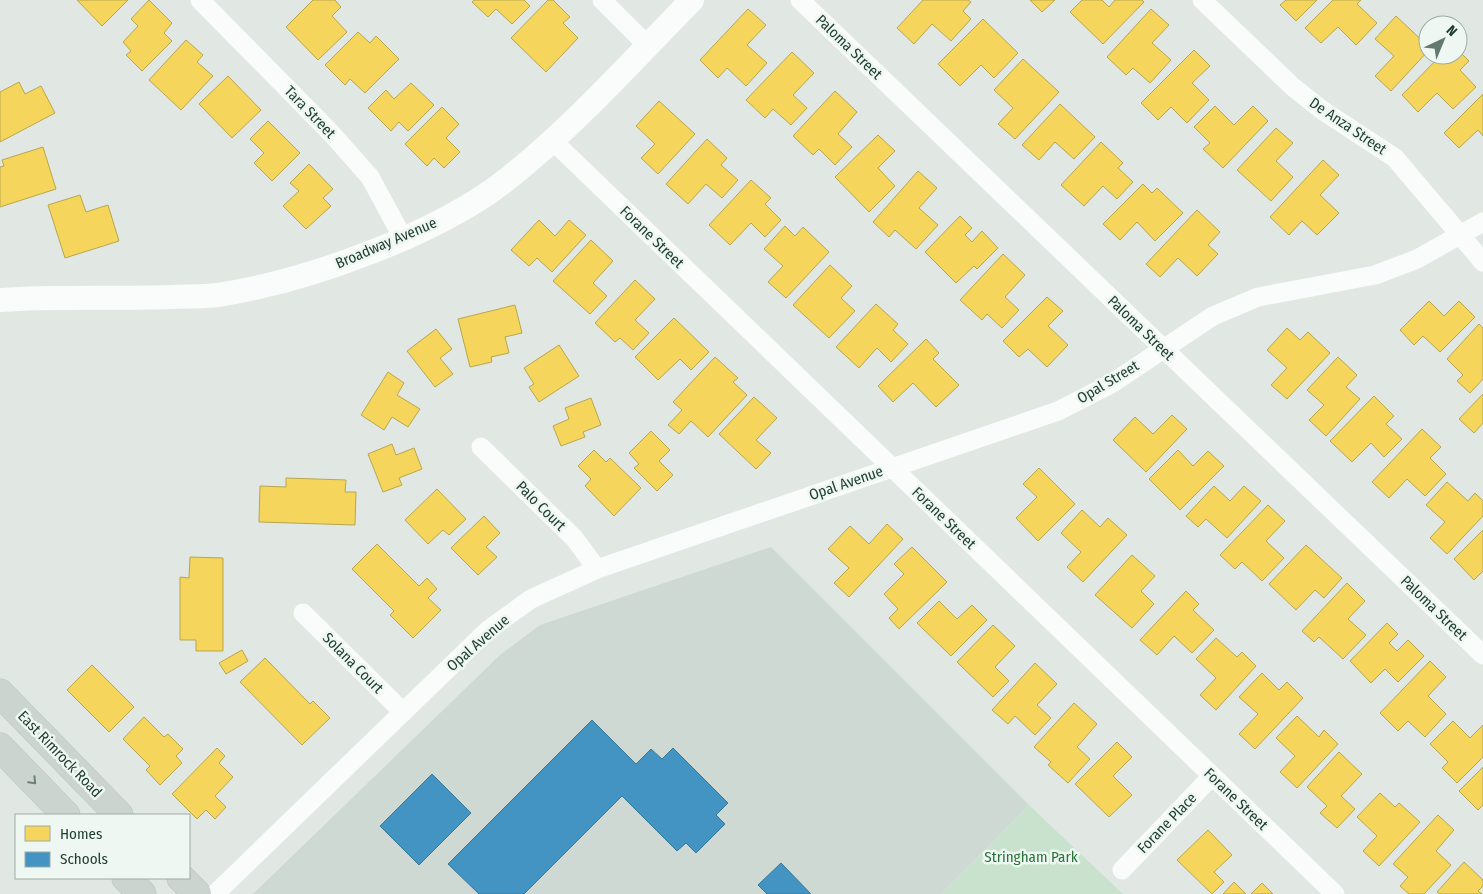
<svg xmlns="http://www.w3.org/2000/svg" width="1483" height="894" font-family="'Fira Sans Condensed',sans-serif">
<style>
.built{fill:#ced9d3}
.green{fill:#c9e2cd}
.homes{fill:#f6d55c;stroke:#b6a74e}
.schools{fill:#4393c3;stroke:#387997}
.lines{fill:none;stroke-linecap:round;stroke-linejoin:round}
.primary-casing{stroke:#bbc5c0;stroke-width:29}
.minor{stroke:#fafcfb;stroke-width:19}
.tertiary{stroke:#fafcfb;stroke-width:24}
.primary{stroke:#ccd4d0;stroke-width:28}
.oneway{stroke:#6d8077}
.labels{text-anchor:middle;stroke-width:5;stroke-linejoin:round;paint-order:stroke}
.street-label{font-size:15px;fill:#1f3b2f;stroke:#eef7f1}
.park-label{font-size:15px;fill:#277339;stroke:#eef7f1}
</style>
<rect width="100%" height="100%" fill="#e1e8e4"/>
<!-- built -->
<polygon class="built" points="771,547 1029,805 941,894 253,894 500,655 540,625"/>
<!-- green -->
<polygon class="green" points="1029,805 1123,894 941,894"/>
<!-- homes -->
<g class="homes">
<polygon points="77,0 128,0 102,26"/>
<polygon points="149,0 172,23 164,33 172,41 142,71 126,55 131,51 123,42 138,26 131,19"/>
<polygon points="313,0 335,0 341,7 332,16 347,32 318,60 286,27"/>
<polygon points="474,0 524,0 530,6 512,24 496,9 488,17 472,2"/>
<polygon points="548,0 553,0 570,17 563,23 578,38 546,72 511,38"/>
<polygon points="923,0 968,0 971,2 963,11 971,19 951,41 932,24 914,44 897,28"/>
<polygon points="1030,0 1055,0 1042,12"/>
<polygon points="1082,0 1102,0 1109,7 1115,0 1142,0 1144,2 1103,44 1070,12"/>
<polygon points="1286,0 1317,0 1296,21 1280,5"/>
<polygon points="1333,0 1361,0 1357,4 1377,23 1356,45 1338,27 1321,43 1305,28"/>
<polygon points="748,9 766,25 747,45 767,63 746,86 727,68 718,78 700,60"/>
<polygon points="1151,9 1169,25 1152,43 1171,60 1150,83 1133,68 1126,75 1107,57"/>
<polygon points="1396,16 1428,46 1428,51 1391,91 1375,76 1394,56 1375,39"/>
<polygon points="983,19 1018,53 994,78 981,65 960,86 938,64"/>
<polygon points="358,32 370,43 376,36 399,59 365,93 350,79 345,85 325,65"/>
<polygon points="186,40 203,55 197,62 213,76 181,110 149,80"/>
<polygon points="1194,50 1210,66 1192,83 1209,100 1187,123 1171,107 1158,120 1141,103"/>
<polygon points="1458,50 1469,61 1460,70 1476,87 1453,109 1437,93 1418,112 1402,95 1441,55 1458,55"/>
<polygon points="792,52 814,73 793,95 807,108 791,125 773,109 765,118 746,100"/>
<polygon points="1023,59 1059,92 1015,139 998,124 1013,108 994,90"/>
<polygon points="228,76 261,110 232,138 199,104"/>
<polygon points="19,82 25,94 41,86 55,113 0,142 0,92"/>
<polygon points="411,83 434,105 408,131 399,122 391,131 368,108 386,90 394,99"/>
<polygon points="835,91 857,112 838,134 852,147 835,165 819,149 813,155 793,136"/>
<polygon points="1483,94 1483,136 1478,130 1459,148 1444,133"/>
<polygon points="659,101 695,134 658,174 641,158 655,144 636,126"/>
<polygon points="1060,104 1095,137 1074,159 1055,142 1039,160 1022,145"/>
<polygon points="1215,106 1234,125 1253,106 1268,121 1223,168 1203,149 1210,143 1194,127"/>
<polygon points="442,107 459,124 446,138 460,152 444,168 434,158 427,166 405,144"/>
<polygon points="268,121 300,153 272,181 254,163 264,153 250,139"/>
<polygon points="1276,128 1293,143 1276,161 1293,177 1271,201 1237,170"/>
<polygon points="878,135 895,151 878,168 895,186 869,212 835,177"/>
<polygon points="707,139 727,158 721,165 738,180 722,198 706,184 688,204 666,184"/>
<polygon points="1101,142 1123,163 1118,168 1133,182 1117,199 1103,186 1084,206 1061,185"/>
<polygon points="43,147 56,189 0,207 0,167 4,166 2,160"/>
<polygon points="1323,160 1339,175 1320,195 1339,213 1317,235 1302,221 1289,235 1270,217"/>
<polygon points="309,164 333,189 323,198 331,206 306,229 283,206 299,191 290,183"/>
<polygon points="918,171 937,188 919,208 938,225 916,249 895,230 889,237 873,222"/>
<polygon points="751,180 771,198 765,204 781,220 765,237 751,223 730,245 709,225"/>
<polygon points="1143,184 1152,193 1157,188 1183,213 1155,241 1137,222 1120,240 1103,224"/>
<polygon points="80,195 86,212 108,205 119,241 65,258 48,205"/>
<polygon points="1197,210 1220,232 1208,245 1218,254 1197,276 1178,258 1160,277 1146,264"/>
<polygon points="960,216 972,228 965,235 972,242 982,231 998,248 977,269 974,266 956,283 925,252"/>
<polygon points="539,220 555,236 569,220 586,235 552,272 537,258 529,266 511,250"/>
<polygon points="785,226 795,236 803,227 829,252 786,298 768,282 783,266 764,249"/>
<polygon points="591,240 613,261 593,283 607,296 590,314 553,281"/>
<polygon points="1003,254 1025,275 1005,297 1019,310 1002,328 987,314 982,320 960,300"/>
<polygon points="830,265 852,286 841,298 855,311 829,338 793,305"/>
<polygon points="635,280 655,299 635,320 649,333 633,350 620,338 615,342 595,323"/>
<polygon points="1047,297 1063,311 1048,326 1068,345 1047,367 1028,349 1019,357 1003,341"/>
<polygon points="1429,301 1444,316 1459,301 1475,317 1440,352 1423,336 1414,345 1400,330"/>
<polygon points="876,304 898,324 893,330 908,344 891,362 877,348 859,368 836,347"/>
<polygon points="515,305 522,333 505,337 509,353 491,357 492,362 470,367 458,319"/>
<polygon points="674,318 709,352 691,370 680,359 658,380 635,357"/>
<polygon points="1479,324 1483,328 1483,379 1470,393 1457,381 1463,375 1447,359"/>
<polygon points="1287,328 1300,340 1308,332 1330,353 1287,399 1271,385 1287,368 1267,350"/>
<polygon points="436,329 452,349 440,358 453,374 435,387 407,351"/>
<polygon points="926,339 939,353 933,359 959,385 936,407 913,383 893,402 878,386"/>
<polygon points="559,345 579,376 539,402 529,387 534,384 524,368"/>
<polygon points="715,357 738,378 733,382 747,395 708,437 691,421 679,434 668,425 682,410 673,402"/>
<polygon points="1338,357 1357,375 1346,387 1360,399 1326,436 1309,420 1324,405 1307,390"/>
<polygon points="388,372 404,383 397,395 420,409 408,427 392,417 384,430 361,415"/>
<polygon points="1483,394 1483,423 1474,433 1459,419"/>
<polygon points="1374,396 1394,416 1386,424 1402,439 1384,457 1371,443 1352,462 1330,441"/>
<polygon points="754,397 777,418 756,440 771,453 756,469 719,434"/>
<polygon points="591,398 601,425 583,432 585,437 561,446 553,426 569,419 565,408"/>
<polygon points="1172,415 1187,429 1146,472 1113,440 1135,417 1153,434"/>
<polygon points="1422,429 1441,447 1430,458 1446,474 1425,496 1407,479 1389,498 1372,482"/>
<polygon points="651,431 670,450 659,461 673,475 657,491 634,468 639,464 629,453"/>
<polygon points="392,444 396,455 414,448 422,469 399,478 402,485 383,492 368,454"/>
<polygon points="594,450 606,462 610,458 641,488 614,516 585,486 591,479 578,466"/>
<polygon points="1178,450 1193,466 1208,451 1224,466 1180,510 1149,479"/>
<polygon points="1039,468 1075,504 1038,541 1016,518 1037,497 1023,484"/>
<polygon points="286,478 346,480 345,492 356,492 355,525 259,522 260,486 286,487"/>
<polygon points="1447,482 1468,501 1475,493 1483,501 1483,516 1447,554 1430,538 1445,522 1426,505"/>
<polygon points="1214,486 1230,501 1244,486 1261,501 1227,538 1206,519 1198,527 1186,516"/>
<polygon points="437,489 466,519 449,535 443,530 428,544 405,520"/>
<polygon points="1268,505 1285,521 1266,541 1284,558 1262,581 1242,562 1235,569 1220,555"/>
<polygon points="1082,510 1100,527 1108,518 1127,535 1083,582 1067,567 1081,552 1061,533"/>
<polygon points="484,516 500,533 486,547 497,557 478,575 451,548"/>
<polygon points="887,524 903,539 849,597 834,583 849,568 828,549 850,526 869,544"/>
<polygon points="1483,530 1483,571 1474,580 1454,559"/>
<polygon points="377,544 419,586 427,578 437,589 428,598 441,610 413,638 390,615 394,611 352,569"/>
<polygon points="1306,545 1342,578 1324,598 1315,590 1296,610 1269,584"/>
<polygon points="912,547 947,582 899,629 889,618 898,609 884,594 904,574 894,564"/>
<polygon points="1132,555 1155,576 1141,591 1154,604 1132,628 1095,595"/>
<polygon points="190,557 223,558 223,651 196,651 196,640 180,640 180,577 189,578"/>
<polygon points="1347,583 1365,601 1348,619 1366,635 1343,659 1319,637 1314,642 1302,631"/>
<polygon points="1186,591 1199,604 1193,610 1214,630 1192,653 1174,636 1157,655 1140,640"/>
<polygon points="939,601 957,619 972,605 987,620 951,656 917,623"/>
<polygon points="1387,623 1398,634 1389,643 1397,651 1408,640 1424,656 1398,682 1385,669 1371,683 1350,661"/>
<polygon points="993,625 1015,646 995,667 1009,681 993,697 957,662"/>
<polygon points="1216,638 1237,657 1242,652 1256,666 1216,710 1200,695 1216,678 1196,659"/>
<polygon points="242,650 248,661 226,674 219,663"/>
<polygon points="265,658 310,704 313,701 330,718 302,745 240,682"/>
<polygon points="1430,661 1446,677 1428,696 1446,714 1425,737 1408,721 1398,731 1380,713"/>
<polygon points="1035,663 1057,684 1037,705 1051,718 1035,735 1015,716 1008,724 992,710"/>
<polygon points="92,665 134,707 109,732 67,690"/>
<polygon points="1262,673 1279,690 1287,682 1303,698 1255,749 1239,734 1258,714 1239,697"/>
<polygon points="1074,703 1097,724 1077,747 1090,759 1068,783 1048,765 1051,762 1034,747"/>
<polygon points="1297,716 1319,737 1324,730 1338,744 1297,788 1280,772 1295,756 1276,738"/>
<polygon points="144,717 164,737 168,734 183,749 176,756 182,763 160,785 146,770 150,766 123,739"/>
<polygon points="1453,721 1470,738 1483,725 1483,757 1457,783 1442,768 1448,762 1430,744"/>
<polygon points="1117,742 1132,757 1113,776 1132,795 1109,817 1075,784"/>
<polygon points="217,748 225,756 219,763 233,777 215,796 226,807 215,819 206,810 197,819 172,794"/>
<polygon points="1339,752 1362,774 1341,796 1355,809 1337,828 1320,813 1327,806 1307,787"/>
<polygon points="1483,767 1483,805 1478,810 1459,791"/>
<polygon points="1380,793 1395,807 1399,803 1420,822 1379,866 1363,851 1377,836 1357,817"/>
<polygon points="1438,815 1454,830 1436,851 1451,865 1424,894 1409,894 1400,886 1408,877 1393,864"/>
<polygon points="1208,830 1232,855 1214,872 1224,882 1212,894 1177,860"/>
<polygon points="1464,862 1483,880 1483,886 1478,891 1482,894 1440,894 1437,892"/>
<polygon points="1234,882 1246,894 1223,894"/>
<polygon points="1262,883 1273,894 1251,894"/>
</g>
<!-- schools -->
<g class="schools">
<polygon points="592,720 636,764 651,749 662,759 673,748 728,803 716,815 725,824 696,853 686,843 677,851 622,796 524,894 479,894 448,864"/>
<polygon points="432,774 471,813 419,865 380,826"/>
<polygon points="781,863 811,894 767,894 758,885"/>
</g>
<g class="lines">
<defs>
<g id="primary">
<polyline points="0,693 119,815"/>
<polyline points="0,747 66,815"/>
<polyline points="126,878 142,894"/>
<polyline points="181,878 197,894"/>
</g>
</defs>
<!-- primary casing -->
<use href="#primary" class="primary-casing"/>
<!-- minor -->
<g class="minor">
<polyline points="200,0 331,133 370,177 403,238"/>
<polyline points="602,0 647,45"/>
<polyline points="800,0 1483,655"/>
<polyline points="1202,0 1293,87 1322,110 1395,158 1483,262"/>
<polyline points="553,141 1335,894"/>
<polyline points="481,447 575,539 597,569"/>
<polyline points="303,613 403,712"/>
<polyline points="1122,870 1212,776"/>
<polyline points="215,894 488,630 531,599 597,569 1058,411 1111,384 1213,316 1258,297 1375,275 1417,259 1483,222"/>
</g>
<!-- tertiary -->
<path class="tertiary" d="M0 300C57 296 114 299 171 297 186 296 203 297 218 295 308 281 439 234 510 177 576 124 633 60 692 0"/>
<!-- primary -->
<use href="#primary" class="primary"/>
</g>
<!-- one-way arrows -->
<defs><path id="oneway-chevron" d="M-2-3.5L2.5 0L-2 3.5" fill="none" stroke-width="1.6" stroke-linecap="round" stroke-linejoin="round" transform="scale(1.25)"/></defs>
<use class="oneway" href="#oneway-chevron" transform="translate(33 781) rotate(46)"/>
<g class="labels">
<!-- street labels -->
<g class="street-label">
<text transform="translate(849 47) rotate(44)" y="5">Paloma Street</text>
<text transform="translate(310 112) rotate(46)" y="5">Tara Street</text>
<text transform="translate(1348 126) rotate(34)" y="5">De Anza Street</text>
<text transform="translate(652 237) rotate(44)" y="5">Forane Street</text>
<text transform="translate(386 243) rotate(-23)" y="5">Broadway Avenue</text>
<text transform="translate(1141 328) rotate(44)" y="5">Paloma Street</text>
<text transform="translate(1108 382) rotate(-31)" y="5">Opal Street</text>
<text transform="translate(846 483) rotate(-19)" y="5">Opal Avenue</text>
<text transform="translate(541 506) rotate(45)" y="5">Palo Court</text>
<text transform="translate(944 518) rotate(44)" y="5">Forane Street</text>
<text transform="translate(1434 608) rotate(44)" y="5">Paloma Street</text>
<text transform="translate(478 643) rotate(-41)" y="5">Opal Avenue</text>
<text transform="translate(353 663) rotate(45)" y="5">Solana Court</text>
<text transform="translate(60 754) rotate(46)" y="5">East Rimrock Road</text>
<text transform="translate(1236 799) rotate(44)" y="5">Forane Street</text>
<text transform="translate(1167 823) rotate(-46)" y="5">Forane Place</text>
</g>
<!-- park labels -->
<g class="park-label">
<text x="1031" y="862">Stringham Park</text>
</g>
</g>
<!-- legend -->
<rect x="15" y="814" width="175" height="65" fill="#eef7f1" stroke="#9baca3"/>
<rect x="25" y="826" width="25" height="15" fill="#f6d55c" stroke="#9baca3"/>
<text x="60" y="839" font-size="15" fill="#1f3b2f">Homes</text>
<rect x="25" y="852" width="25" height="15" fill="#4393c3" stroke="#9baca3"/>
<text x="60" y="864" font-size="15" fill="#1f3b2f">Schools</text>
<!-- north arrow -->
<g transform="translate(1443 40) rotate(44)"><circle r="24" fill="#eef7f1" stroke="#9baca3"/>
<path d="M0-4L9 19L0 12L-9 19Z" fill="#63786e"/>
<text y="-8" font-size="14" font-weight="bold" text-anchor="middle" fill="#1f3b2f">N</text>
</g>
</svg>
